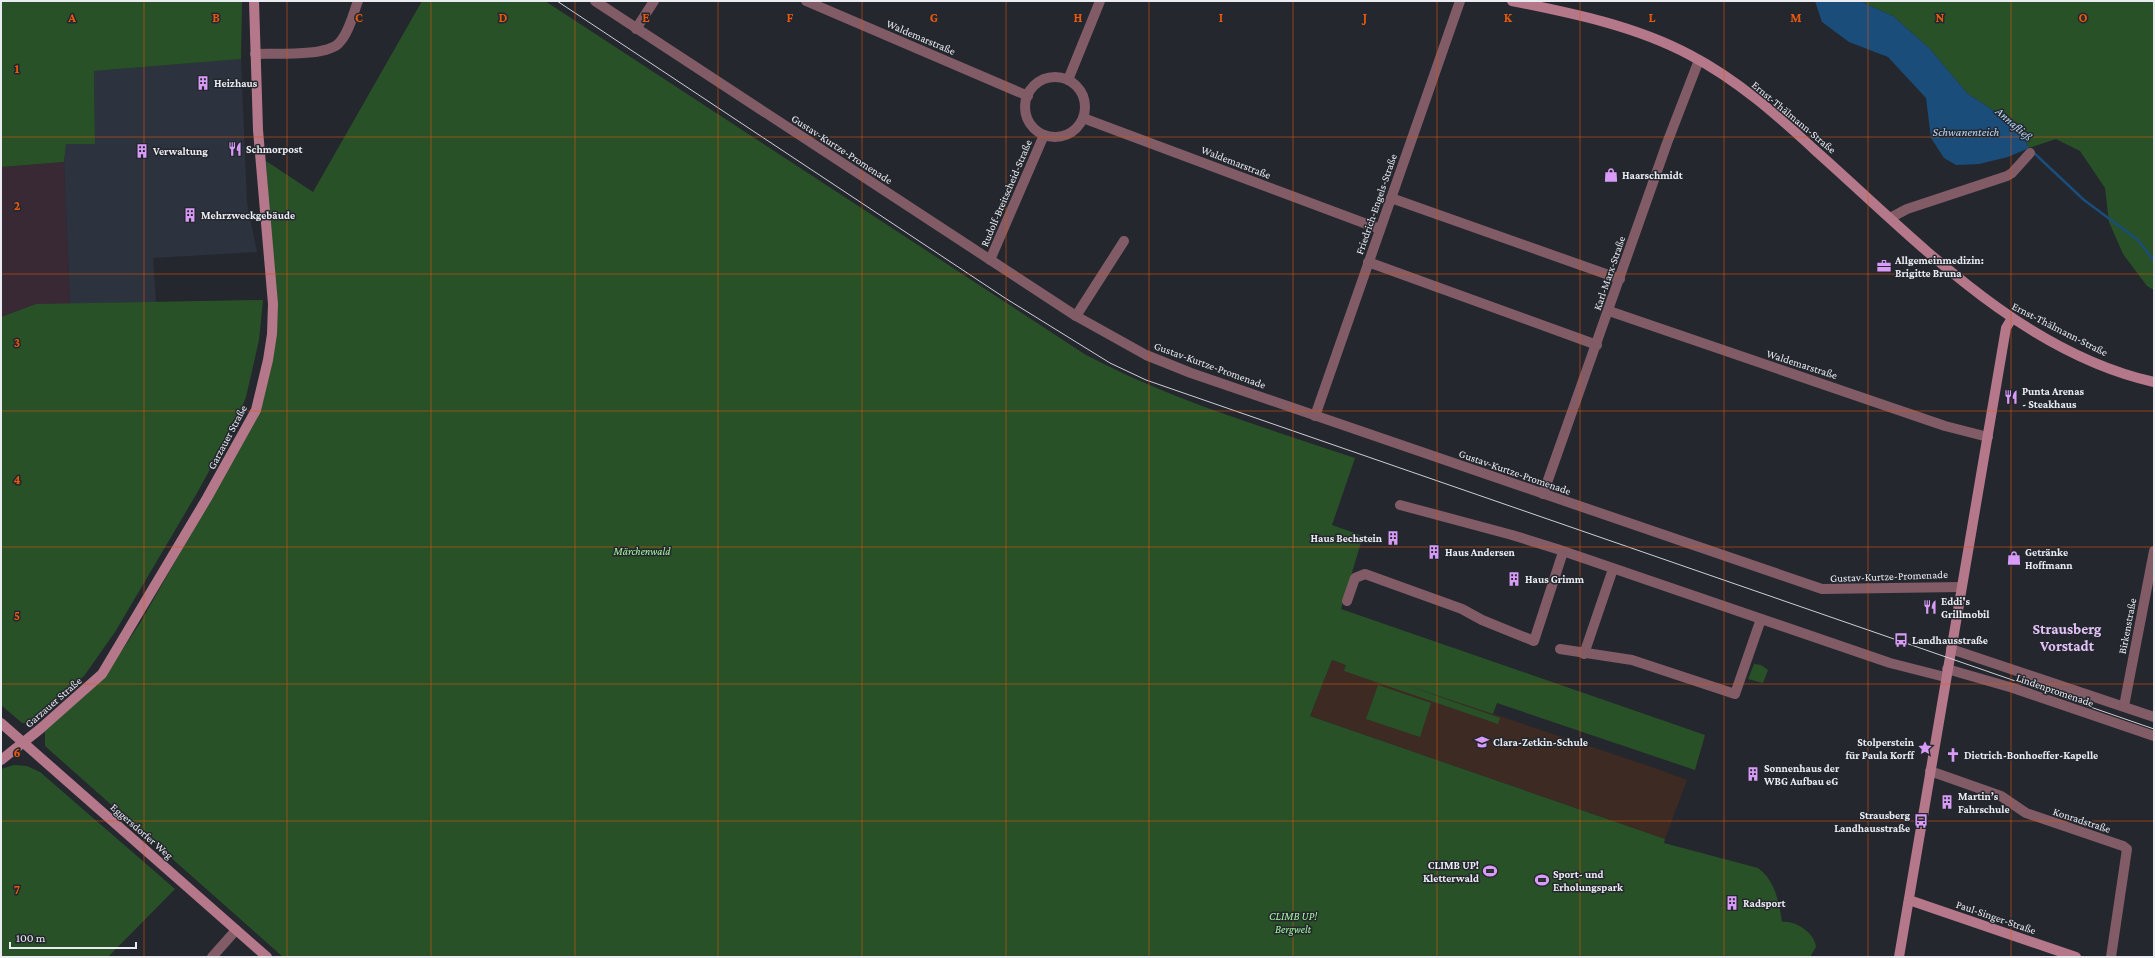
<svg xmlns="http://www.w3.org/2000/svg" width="2155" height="958" font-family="'Crimson Pro',serif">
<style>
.built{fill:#2c333e}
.industrial{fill:#382935}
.education{fill:#3c2a23}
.green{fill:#295127}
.water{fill:#1a4d7a}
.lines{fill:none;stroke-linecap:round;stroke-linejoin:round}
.stream{stroke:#1a4d7a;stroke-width:2.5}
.street{stroke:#815b66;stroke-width:10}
.secondary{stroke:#b4788a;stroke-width:10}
.tram{stroke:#cdcfd4;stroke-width:1}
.grid{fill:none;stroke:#e8590c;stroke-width:1;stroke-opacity:0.55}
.labels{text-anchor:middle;stroke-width:3;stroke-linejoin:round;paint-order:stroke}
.street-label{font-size:11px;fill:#eaecf1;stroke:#24272e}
.poi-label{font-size:11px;font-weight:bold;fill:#eaecf1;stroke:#24272e;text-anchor:start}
.park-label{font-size:11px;font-style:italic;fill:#a7faa0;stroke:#24272e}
.water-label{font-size:12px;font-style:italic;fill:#b7d7f9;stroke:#24272e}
.district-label{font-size:15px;font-weight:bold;fill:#e3c2f7;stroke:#24272e}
.grid-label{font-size:13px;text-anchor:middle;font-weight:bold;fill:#e8590c;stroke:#24272e;stroke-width:3;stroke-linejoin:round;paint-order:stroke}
</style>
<rect width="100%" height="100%" fill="#24272e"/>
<!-- built -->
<polygon class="built" points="241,59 247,203 257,252 153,258 156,302 70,304 64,162 66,144 95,141 94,71"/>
<!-- industrial -->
<polygon class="industrial" points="64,162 70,304 36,304 1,317 1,167"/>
<!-- education -->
<polygon class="education" points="1332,660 1658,769 1687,780 1665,839 1310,716"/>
<!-- green -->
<g class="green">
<polygon points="1,1 242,1 241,59 94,71 95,144 66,144 64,162 1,167"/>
<path d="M422 1H545L1086 355C1171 400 1264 427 1355 458L1332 525 1363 536 1341 609 1705 735 1695 770 1497 703 1493 714 1400 683 1500 718 1498 724 1344 671 1346 665 1332 660 1310 716 1665 839 1664 843 1758 868C1775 880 1779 902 1782 922 1795 920 1815 933 1816 947L1810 957H283L45 746V731L90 691 111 667 140 623 249 432 276 321 266 161 313 192Z"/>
<polygon points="1860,1 2154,1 2154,290 2147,286 2123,254 2109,222 2105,188 2080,151 2056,139 2029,148 2018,127 1967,93 1930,49 1893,16"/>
<polygon points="263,300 259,340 246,397 237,420 197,493 115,632 84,676 41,716 29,723 22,723 1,705 1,317 36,304"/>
<polygon points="1754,664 1761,665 1768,670 1763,683 1748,679"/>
<polygon points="1378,685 1431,703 1420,737 1366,719"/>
<polygon points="14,765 27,766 40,772 175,889 108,957 1,957 1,769"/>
</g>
<!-- water -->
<polygon class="water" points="1815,1 1860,1 1893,16 1930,49 1967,93 2018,127 2029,148 2008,157 1979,164 1956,165 1944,158 1931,138 1926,98 1888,57 1849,42 1822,22"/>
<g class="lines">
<!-- stream -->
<polyline class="stream" points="2033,152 2084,200 2138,240 2154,261"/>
<!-- street -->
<g class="street">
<polyline points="595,1 1076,316 1146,355 1191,373 1822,589 1961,587"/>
<polyline points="806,1 1028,96"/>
<polyline points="636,29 654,1"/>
<path d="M255 54C274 53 326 57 339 43 349 33 353 14 358 1"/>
<circle cx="1055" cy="107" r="30"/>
<polyline points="1068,80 1100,1"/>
<polyline points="1083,118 1380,229"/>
<polyline points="1391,198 1620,279"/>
<polyline points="1890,218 1907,209 2007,176 2012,173 2030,153"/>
<polyline points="990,260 1044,135"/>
<polyline points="1368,262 1597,345"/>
<polyline points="1609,311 1945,426 1988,437"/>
<polyline points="1076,316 1124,241"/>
<polyline points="1315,416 1460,1"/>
<polyline points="1543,494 1667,143 1699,60"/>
<polyline points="1400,505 1512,535 1557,549 1890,663 1945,677"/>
<polyline points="1347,601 1355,578 1365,574 1462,609 1482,620 1534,641 1563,552"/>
<polyline points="1560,649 1632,660 1735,694 1761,619"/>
<polyline points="1951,649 2154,717"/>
<polyline points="1584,654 1613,569"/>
<polyline points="1947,669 2013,688 2154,736"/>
<polyline points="2124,706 2154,551"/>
<polyline points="1930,771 2001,796 2026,813 2123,846 2127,849 2111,957"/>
<polyline points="212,957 236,930"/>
</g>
<!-- secondary -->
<g class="secondary">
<path d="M1512 1C1572 13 1636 26 1690 55 1738 80 1778 116 1817 152 1916 240 2020 352 2154 382"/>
<polyline points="1,723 267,957"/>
<polyline points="1,760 40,729 102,674 207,498 256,410 268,360 272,334 273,304 258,130 254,1"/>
<polyline points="1909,900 2076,957"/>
<polyline points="1899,957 2006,328 2012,318"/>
</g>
<!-- tram -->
<polyline class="tram" points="557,1 1005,298 1110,363 1146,380 2154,729"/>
</g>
<!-- grid -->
<path class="grid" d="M144 1V957M287 1V957M431 1V957M575 1V957M718 1V957M862 1V957M1006 1V957M1149 1V957M1293 1V957M1437 1V957M1580 1V957M1724 1V957M1868 1V957M2011 1V957M1 137H2154M1 274H2154M1 411H2154M1 547H2154M1 684H2154M1 821H2154"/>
<!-- icons -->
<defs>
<symbol id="building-bare" viewBox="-9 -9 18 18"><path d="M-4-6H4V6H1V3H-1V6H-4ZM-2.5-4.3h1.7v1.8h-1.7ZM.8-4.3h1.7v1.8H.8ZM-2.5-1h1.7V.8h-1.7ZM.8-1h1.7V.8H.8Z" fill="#d89bf8" stroke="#24272e" stroke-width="2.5" paint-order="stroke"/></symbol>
<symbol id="restaurant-bare" viewBox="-9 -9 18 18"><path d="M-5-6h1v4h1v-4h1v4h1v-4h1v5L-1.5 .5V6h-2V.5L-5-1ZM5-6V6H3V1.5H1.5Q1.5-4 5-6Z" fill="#d89bf8" stroke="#24272e" stroke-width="2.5" paint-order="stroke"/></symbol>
<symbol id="shop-bare" viewBox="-9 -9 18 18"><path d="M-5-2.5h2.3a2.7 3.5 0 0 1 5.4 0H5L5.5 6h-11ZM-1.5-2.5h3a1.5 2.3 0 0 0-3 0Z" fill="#d89bf8" stroke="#24272e" stroke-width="2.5" paint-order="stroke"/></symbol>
<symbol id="office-bare" viewBox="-9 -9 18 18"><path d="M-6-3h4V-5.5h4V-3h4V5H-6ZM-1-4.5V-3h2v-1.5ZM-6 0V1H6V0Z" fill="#d89bf8" stroke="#24272e" stroke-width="2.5" paint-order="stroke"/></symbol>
<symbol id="bus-bare" viewBox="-9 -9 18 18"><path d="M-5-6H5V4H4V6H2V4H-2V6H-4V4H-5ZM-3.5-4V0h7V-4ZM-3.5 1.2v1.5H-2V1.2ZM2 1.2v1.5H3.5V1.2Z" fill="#d89bf8" stroke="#24272e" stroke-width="2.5" paint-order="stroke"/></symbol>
<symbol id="school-bare" viewBox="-9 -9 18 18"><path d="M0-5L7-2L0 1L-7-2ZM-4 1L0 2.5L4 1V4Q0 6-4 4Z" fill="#d89bf8" stroke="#24272e" stroke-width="2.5" paint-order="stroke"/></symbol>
<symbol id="sight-bare" viewBox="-9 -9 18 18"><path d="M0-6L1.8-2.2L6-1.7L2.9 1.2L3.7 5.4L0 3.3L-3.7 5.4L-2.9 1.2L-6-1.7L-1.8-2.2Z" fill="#d89bf8" stroke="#24272e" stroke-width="2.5" paint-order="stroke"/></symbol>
<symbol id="church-bare" viewBox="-9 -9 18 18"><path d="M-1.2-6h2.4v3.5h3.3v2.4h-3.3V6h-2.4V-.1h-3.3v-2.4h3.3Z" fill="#d89bf8" stroke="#24272e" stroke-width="2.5" paint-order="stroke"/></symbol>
<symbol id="stadium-bare" viewBox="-9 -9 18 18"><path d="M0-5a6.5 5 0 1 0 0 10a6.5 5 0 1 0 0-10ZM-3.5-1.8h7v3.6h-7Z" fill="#d89bf8" stroke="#24272e" stroke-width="2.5" paint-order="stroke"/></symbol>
</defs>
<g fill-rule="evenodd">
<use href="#building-bare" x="193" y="73" width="20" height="20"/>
<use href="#restaurant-bare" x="225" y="139" width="20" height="20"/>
<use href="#building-bare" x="132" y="141" width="20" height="20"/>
<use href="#shop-bare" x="1601" y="165" width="20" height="20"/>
<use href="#building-bare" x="180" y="205" width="20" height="20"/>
<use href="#office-bare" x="1874" y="256" width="20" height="20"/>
<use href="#restaurant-bare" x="2001" y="387" width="20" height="20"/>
<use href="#building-bare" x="1383" y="528" width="20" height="20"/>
<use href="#building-bare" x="1424" y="542" width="20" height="20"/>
<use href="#shop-bare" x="2004" y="548" width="20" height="20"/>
<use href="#building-bare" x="1504" y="569" width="20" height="20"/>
<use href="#restaurant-bare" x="1920" y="597" width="20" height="20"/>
<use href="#bus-bare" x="1891" y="630" width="20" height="20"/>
<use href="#school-bare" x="1472" y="732" width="20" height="20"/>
<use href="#sight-bare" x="1915" y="738" width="20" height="20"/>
<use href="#church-bare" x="1943" y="745" width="20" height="20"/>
<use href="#building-bare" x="1743" y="764" width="20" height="20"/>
<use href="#building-bare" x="1937" y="792" width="20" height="20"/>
<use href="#bus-bare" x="1911" y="811" width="20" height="20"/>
<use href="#stadium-bare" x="1480" y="861" width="20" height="20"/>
<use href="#stadium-bare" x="1532" y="870" width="20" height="20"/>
<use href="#building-bare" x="1722" y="893" width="20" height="20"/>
</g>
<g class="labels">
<!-- street labels -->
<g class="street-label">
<text transform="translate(921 37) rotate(23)" y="4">Waldemarstraße</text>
<text transform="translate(1794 117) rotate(40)" y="4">Ernst-Thälmann-Straße</text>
<text transform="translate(842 149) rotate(33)" y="4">Gustav-Kurtze-Promenade</text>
<text transform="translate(1236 162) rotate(21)" y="4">Waldemarstraße</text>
<text transform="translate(1006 193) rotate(-67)" y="4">Rudolf-Breitscheid-Straße</text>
<text transform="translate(1376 204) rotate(-71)" y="4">Friedrich-Engels-Straße</text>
<text transform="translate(1609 273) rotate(-71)" y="4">Karl-Marx-Straße</text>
<text transform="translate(2060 329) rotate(27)" y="4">Ernst-Thälmann-Straße</text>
<text transform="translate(1802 364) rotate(18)" y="4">Waldemarstraße</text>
<text transform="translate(1210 365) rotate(20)" y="4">Gustav-Kurtze-Promenade</text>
<text transform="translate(227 437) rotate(-62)" y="4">Garzauer Straße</text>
<text transform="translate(1515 472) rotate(19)" y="4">Gustav-Kurtze-Promenade</text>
<text transform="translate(1889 576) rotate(-2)" y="4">Gustav-Kurtze-Promenade</text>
<text transform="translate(2127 626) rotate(-79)" y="4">Birkenstraße</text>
<text transform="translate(2055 690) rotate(19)" y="4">Lindenpromenade</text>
<text transform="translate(53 702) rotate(-41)" y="4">Garzauer Straße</text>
<text transform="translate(2082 820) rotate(18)" y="4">Konradstraße</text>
<text transform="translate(142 831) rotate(41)" y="4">Eggersdorfer Weg</text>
<text transform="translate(1996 917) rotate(19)" y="4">Paul-Singer-Straße</text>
</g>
<!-- poi labels -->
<g class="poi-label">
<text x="214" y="87">Heizhaus</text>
<text x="246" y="153">Schmorpost</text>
<text x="153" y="155">Verwaltung</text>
<text x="1622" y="179">Haarschmidt</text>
<text x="201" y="219">Mehrzweckgebäude</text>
<text x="1895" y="264">Allgemeinmedizin:<tspan x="1895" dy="13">Brigitte Bruna</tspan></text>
<text x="2022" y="395">Punta Arenas<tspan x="2022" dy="13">- Steakhaus</tspan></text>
<text x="1382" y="542" text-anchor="end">Haus Bechstein</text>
<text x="1445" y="556">Haus Andersen</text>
<text x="2025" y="556">Getränke<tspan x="2025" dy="13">Hoffmann</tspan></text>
<text x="1525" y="583">Haus Grimm</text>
<text x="1941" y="605">Eddi's<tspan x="1941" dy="13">Grillmobil</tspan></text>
<text x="1912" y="644">Landhausstraße</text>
<text x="1493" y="746">Clara-Zetkin-Schule</text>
<text x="1914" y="746" text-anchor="end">Stolperstein<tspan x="1914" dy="13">für Paula Korff</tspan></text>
<text x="1964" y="759">Dietrich-Bonhoeffer-Kapelle</text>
<text x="1764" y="772">Sonnenhaus der<tspan x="1764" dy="13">WBG Aufbau eG</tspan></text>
<text x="1958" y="800">Martin’s<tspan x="1958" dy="13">Fahrschule</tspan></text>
<text x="1910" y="819" text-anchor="end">Strausberg<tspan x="1910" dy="13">Landhausstraße</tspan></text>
<text x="1479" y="869" text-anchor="end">CLIMB UP!<tspan x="1479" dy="13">Kletterwald</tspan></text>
<text x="1553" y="878">Sport- und<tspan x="1553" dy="13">Erholungspark</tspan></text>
<text x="1743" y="907">Radsport</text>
</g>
<!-- park labels -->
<g class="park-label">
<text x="642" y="555">Märchenwald</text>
<text x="1293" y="920">CLIMB UP!<tspan x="1293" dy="13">Bergwelt</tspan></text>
</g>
<!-- water labels -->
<g class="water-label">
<text transform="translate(2014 124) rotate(41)" y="4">Annafließ</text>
<text x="1966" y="136">Schwanenteich</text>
</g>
<!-- district labels -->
<g class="district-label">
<text x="2067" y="634">Strausberg<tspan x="2067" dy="17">Vorstadt</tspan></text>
</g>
</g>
<g class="grid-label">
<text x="72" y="22">A</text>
<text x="216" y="22">B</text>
<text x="359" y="22">C</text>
<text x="503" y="22">D</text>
<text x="646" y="22">E</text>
<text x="790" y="22">F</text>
<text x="934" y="22">G</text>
<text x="1078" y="22">H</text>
<text x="1221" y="22">I</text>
<text x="1365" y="22">J</text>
<text x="1508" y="22">K</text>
<text x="1652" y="22">L</text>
<text x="1796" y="22">M</text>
<text x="1940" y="22">N</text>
<text x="2083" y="22">O</text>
<text x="17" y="73">1</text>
<text x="17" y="210">2</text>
<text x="17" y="347">3</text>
<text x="17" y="484">4</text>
<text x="17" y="620">5</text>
<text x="17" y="757">6</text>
<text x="17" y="894">7</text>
</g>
<!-- border -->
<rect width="2155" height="958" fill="none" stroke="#eaecf1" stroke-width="4"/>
<!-- scale -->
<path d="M10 942v6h126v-6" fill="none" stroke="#eaecf1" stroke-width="2"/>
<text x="16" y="942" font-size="12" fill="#eaecf1" stroke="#24272e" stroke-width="3" paint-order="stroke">100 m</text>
</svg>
